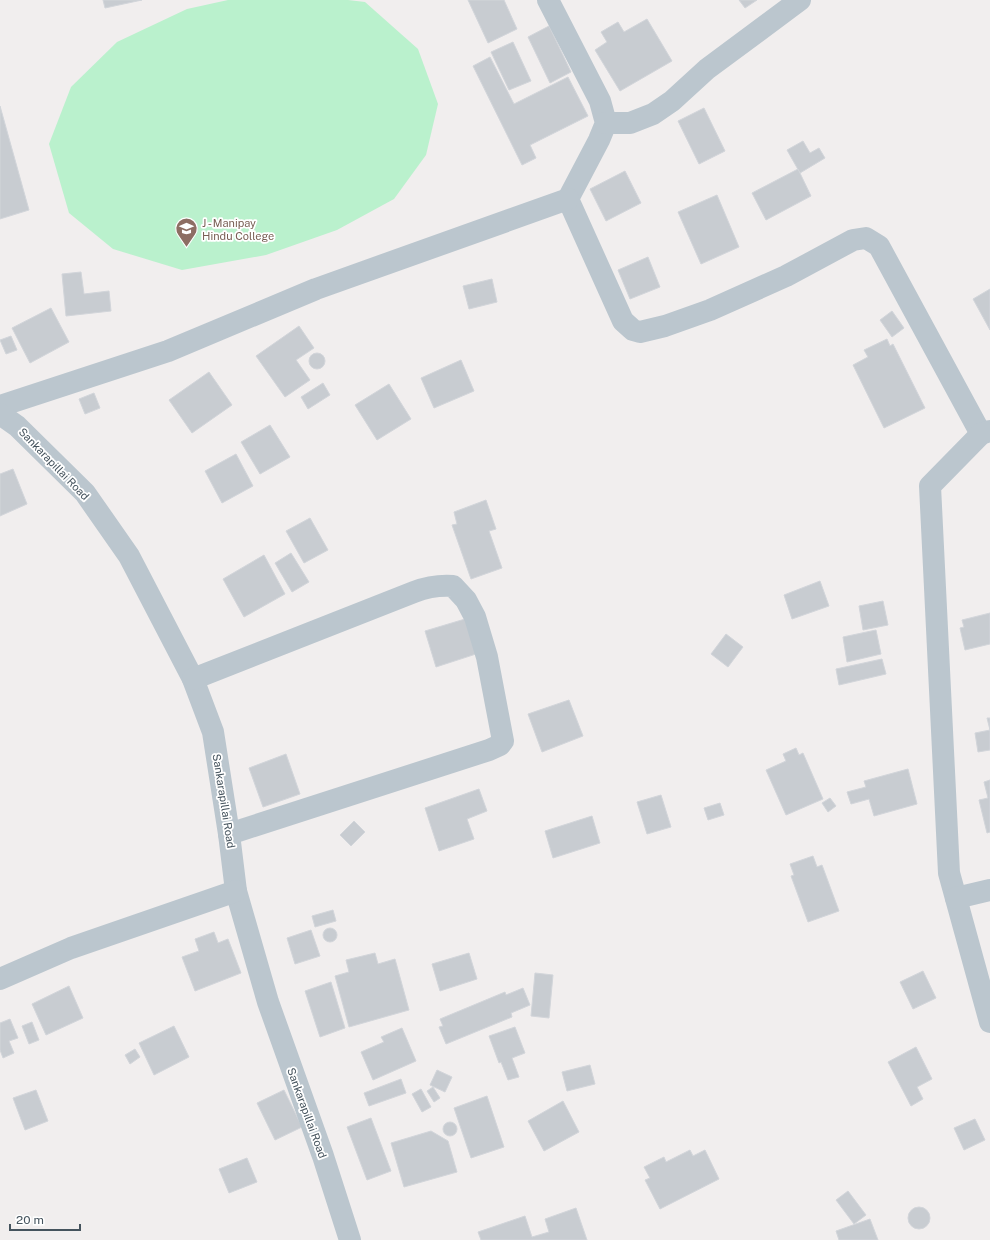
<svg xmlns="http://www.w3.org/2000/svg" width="990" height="1240" font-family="'Public Sans',sans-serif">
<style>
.green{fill:#baf1cd}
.building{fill:#c8ccd1;stroke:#d2d5da}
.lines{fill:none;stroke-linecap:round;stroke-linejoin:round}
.street{stroke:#bbc6ce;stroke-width:22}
.labels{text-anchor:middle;stroke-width:3.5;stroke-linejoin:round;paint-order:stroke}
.education-label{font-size:11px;fill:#785e54;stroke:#fff;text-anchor:start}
.street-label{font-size:11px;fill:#45535d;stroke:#fff}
</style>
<rect width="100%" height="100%" fill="#f1eeee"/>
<!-- green -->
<polygon class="green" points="228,0 348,0 365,2 418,49 438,104 426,155 394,199 337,230 266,255 182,270 113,249 69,213 49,144 71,87 117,42 187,9"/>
<!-- building -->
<g class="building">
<polygon points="103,0 142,0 105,8"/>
<polygon points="468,0 504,0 517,29 488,43"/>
<polygon points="739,0 757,0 745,8"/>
<polygon points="647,19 672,61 620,91 595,50 607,42 601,32 618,22 624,32"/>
<polygon points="549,26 571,72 550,83 528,37"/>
<polygon points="513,42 531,81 509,90 491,52"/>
<polygon points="490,57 514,104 568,77 588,116 530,145 536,158 522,165 473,66"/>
<polygon points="0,106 29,210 0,219"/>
<polygon points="704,108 725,151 699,164 678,121"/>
<polygon points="803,141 810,153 819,148 825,158 800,173 787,150"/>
<polygon points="798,169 811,196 766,220 752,193"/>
<polygon points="625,171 641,203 606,221 590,189"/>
<polygon points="717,195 739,247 701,264 678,212"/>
<polygon points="648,257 660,287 630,299 618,270"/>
<polygon points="81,272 84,294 109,291 111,311 66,316 62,274"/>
<polygon points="492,279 497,302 469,309 463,286"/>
<polygon points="990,289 990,330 973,299"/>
<polygon points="51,308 69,342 30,363 12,328"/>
<polygon points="892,311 904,328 892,337 880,320"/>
<polygon points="299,326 314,348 296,360 310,380 285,397 256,356"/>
<polygon points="11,336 17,350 6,354 0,340"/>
<polygon points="887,339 890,346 893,344 925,408 884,428 853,365 868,357 864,350"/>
<circle cx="317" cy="361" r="8"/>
<polygon points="461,360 474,391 434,408 421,378"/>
<polygon points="209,372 232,405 192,433 169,400"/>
<polygon points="323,383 330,395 308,409 301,397"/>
<polygon points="389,384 411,419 377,440 355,405"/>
<polygon points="94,393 100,408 85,414 79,399"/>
<polygon points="270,425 290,457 260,474 241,442"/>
<polygon points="236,454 253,486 222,503 205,471"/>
<polygon points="13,469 27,504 0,516 0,474"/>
<polygon points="486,500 496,529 489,531 502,568 471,579 452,525 457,524 454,512"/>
<polygon points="310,518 328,550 304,563 286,531"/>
<polygon points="291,553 309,582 292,592 275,563"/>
<polygon points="264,555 285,594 244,617 223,579"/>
<polygon points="820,581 829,606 792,619 784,595"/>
<polygon points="883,601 888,625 863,630 859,606"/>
<polygon points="990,613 990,644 965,650 960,628 964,627 962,620"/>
<polygon points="465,619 476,654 436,667 425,631"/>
<polygon points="876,630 881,654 847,662 843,637"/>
<polygon points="726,634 743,647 728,667 711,654"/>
<polygon points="882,659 886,674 839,685 836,669"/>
<polygon points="569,700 583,736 542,752 528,714"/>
<polygon points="987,718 990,718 990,750 978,752 975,733 990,730"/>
<polygon points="796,748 799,755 803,753 823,799 786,815 766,770 786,761 783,754"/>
<polygon points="286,754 300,794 263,807 249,768"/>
<polygon points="908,769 917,804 874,816 869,799 851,804 847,792 866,787 864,781"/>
<polygon points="990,780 990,832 987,833 979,800 988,798 984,782"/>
<polygon points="479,789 487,811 467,819 474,839 439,851 425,808"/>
<polygon points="661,795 671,827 647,834 637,802"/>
<polygon points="830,798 836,806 828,812 822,803"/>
<polygon points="720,803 724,815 708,820 704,808"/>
<polygon points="592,816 600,843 553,858 545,831"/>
<polygon points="354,821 365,832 351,846 340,835"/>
<polygon points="813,856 817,867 822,865 839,911 808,922 791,876 794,875 790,864"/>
<polygon points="333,910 336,921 315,927 312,916"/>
<circle cx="330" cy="935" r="7"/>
<polygon points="311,930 320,956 295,964 287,938"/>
<polygon points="214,932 218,943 228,939 241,973 195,991 182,957 199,951 195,939"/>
<polygon points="375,953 378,964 395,959 409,1010 349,1027 335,976 349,972 346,960"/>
<polygon points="469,953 477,979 440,991 432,964"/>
<polygon points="923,971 936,998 913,1009 900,982"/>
<polygon points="535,973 553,975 549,1018 531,1016"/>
<polygon points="331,982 345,1028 320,1037 305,991"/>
<polygon points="69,986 83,1018 46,1035 32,1004"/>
<polygon points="523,988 530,1005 511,1013 512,1017 446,1044 439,1027 443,1026 440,1019 505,992 506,995"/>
<polygon points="10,1019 18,1038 9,1041 14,1053 3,1058 0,1050 0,1023"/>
<polygon points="32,1022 39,1040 29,1044 22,1026"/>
<polygon points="174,1026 189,1057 154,1075 139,1043"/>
<polygon points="515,1027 525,1053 512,1058 519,1077 508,1080 501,1062 499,1063 489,1036"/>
<polygon points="402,1028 416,1061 373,1080 361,1052 384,1042 381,1037"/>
<polygon points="916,1047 932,1079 917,1087 923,1099 911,1106 888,1062"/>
<polygon points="135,1049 140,1057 130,1064 125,1055"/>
<polygon points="590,1065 595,1084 567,1091 562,1072"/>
<polygon points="437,1070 452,1077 445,1092 430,1085"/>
<polygon points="401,1079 406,1093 369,1106 364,1093"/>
<polygon points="433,1087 440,1098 434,1102 427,1091"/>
<polygon points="421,1089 431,1107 422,1112 412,1094"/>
<polygon points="36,1090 48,1121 25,1130 13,1098"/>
<polygon points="284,1090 302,1127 275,1140 257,1103"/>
<polygon points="487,1096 504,1147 471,1158 454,1108"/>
<polygon points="563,1101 579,1132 544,1151 528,1121"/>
<polygon points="371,1118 391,1171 367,1180 347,1127"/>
<polygon points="975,1119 985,1140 964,1150 954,1128"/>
<circle cx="450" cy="1129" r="7"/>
<polygon points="431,1131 448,1141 457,1172 404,1187 391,1143"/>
<polygon points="690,1150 693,1156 705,1150 719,1179 660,1209 645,1180 650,1178 644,1167 664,1157 666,1162"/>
<polygon points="247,1158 257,1182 229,1193 219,1169"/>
<polygon points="848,1191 866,1215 854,1224 836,1200"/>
<circle cx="919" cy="1218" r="11"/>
<polygon points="576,1208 587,1240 481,1240 478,1232 525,1216 532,1237 549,1232 545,1219"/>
<polygon points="870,1219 878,1240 839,1240 836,1231"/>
</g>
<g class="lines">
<!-- street -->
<g class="street">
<polyline points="548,0 600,101 606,123 599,140 568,199 623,321 633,330 640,332 665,326 710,310 786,276 853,240 866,238 879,246 981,434"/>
<polyline points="606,123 630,123 653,114 672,101 707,69 800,0"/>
<polyline points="0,406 168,351 316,289 568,199"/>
<polyline points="0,414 17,426 85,493 129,556 193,679 213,732 229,834 236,891 268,1002 323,1156 350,1240"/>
<polyline points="990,431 981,434 930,486 949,873 990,1022"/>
<path d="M193 679 414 592C427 587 439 585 453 586L466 600 475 617 487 657 503 741 500 745 489 750 229 834"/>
<polyline points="956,898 990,890"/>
<polyline points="0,979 71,948 236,891"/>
</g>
</g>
<!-- icons -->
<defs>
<symbol id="school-pin" viewBox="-11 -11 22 30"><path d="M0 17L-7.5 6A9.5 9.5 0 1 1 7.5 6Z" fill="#8d6e63" stroke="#fff"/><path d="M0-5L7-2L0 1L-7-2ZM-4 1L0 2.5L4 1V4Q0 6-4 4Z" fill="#fff"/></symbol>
</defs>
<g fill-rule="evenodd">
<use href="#school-pin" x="174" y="216" width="25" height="34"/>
</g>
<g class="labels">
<!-- education labels -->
<g class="education-label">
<text x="202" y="227">J - Manipay<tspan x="202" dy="13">Hindu College</tspan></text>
</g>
<!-- street labels -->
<g class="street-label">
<text transform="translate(54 464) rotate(46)" y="4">Sankarapillai Road</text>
<text transform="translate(224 801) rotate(81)" y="4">Sankarapillai Road</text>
<text transform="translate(307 1113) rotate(70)" y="4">Sankarapillai Road</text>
</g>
</g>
<!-- scale -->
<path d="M10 1224v6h70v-6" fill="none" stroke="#45535d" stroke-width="2"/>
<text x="16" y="1224" font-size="12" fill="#45535d" stroke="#ffffff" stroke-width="3" paint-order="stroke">20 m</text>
</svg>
